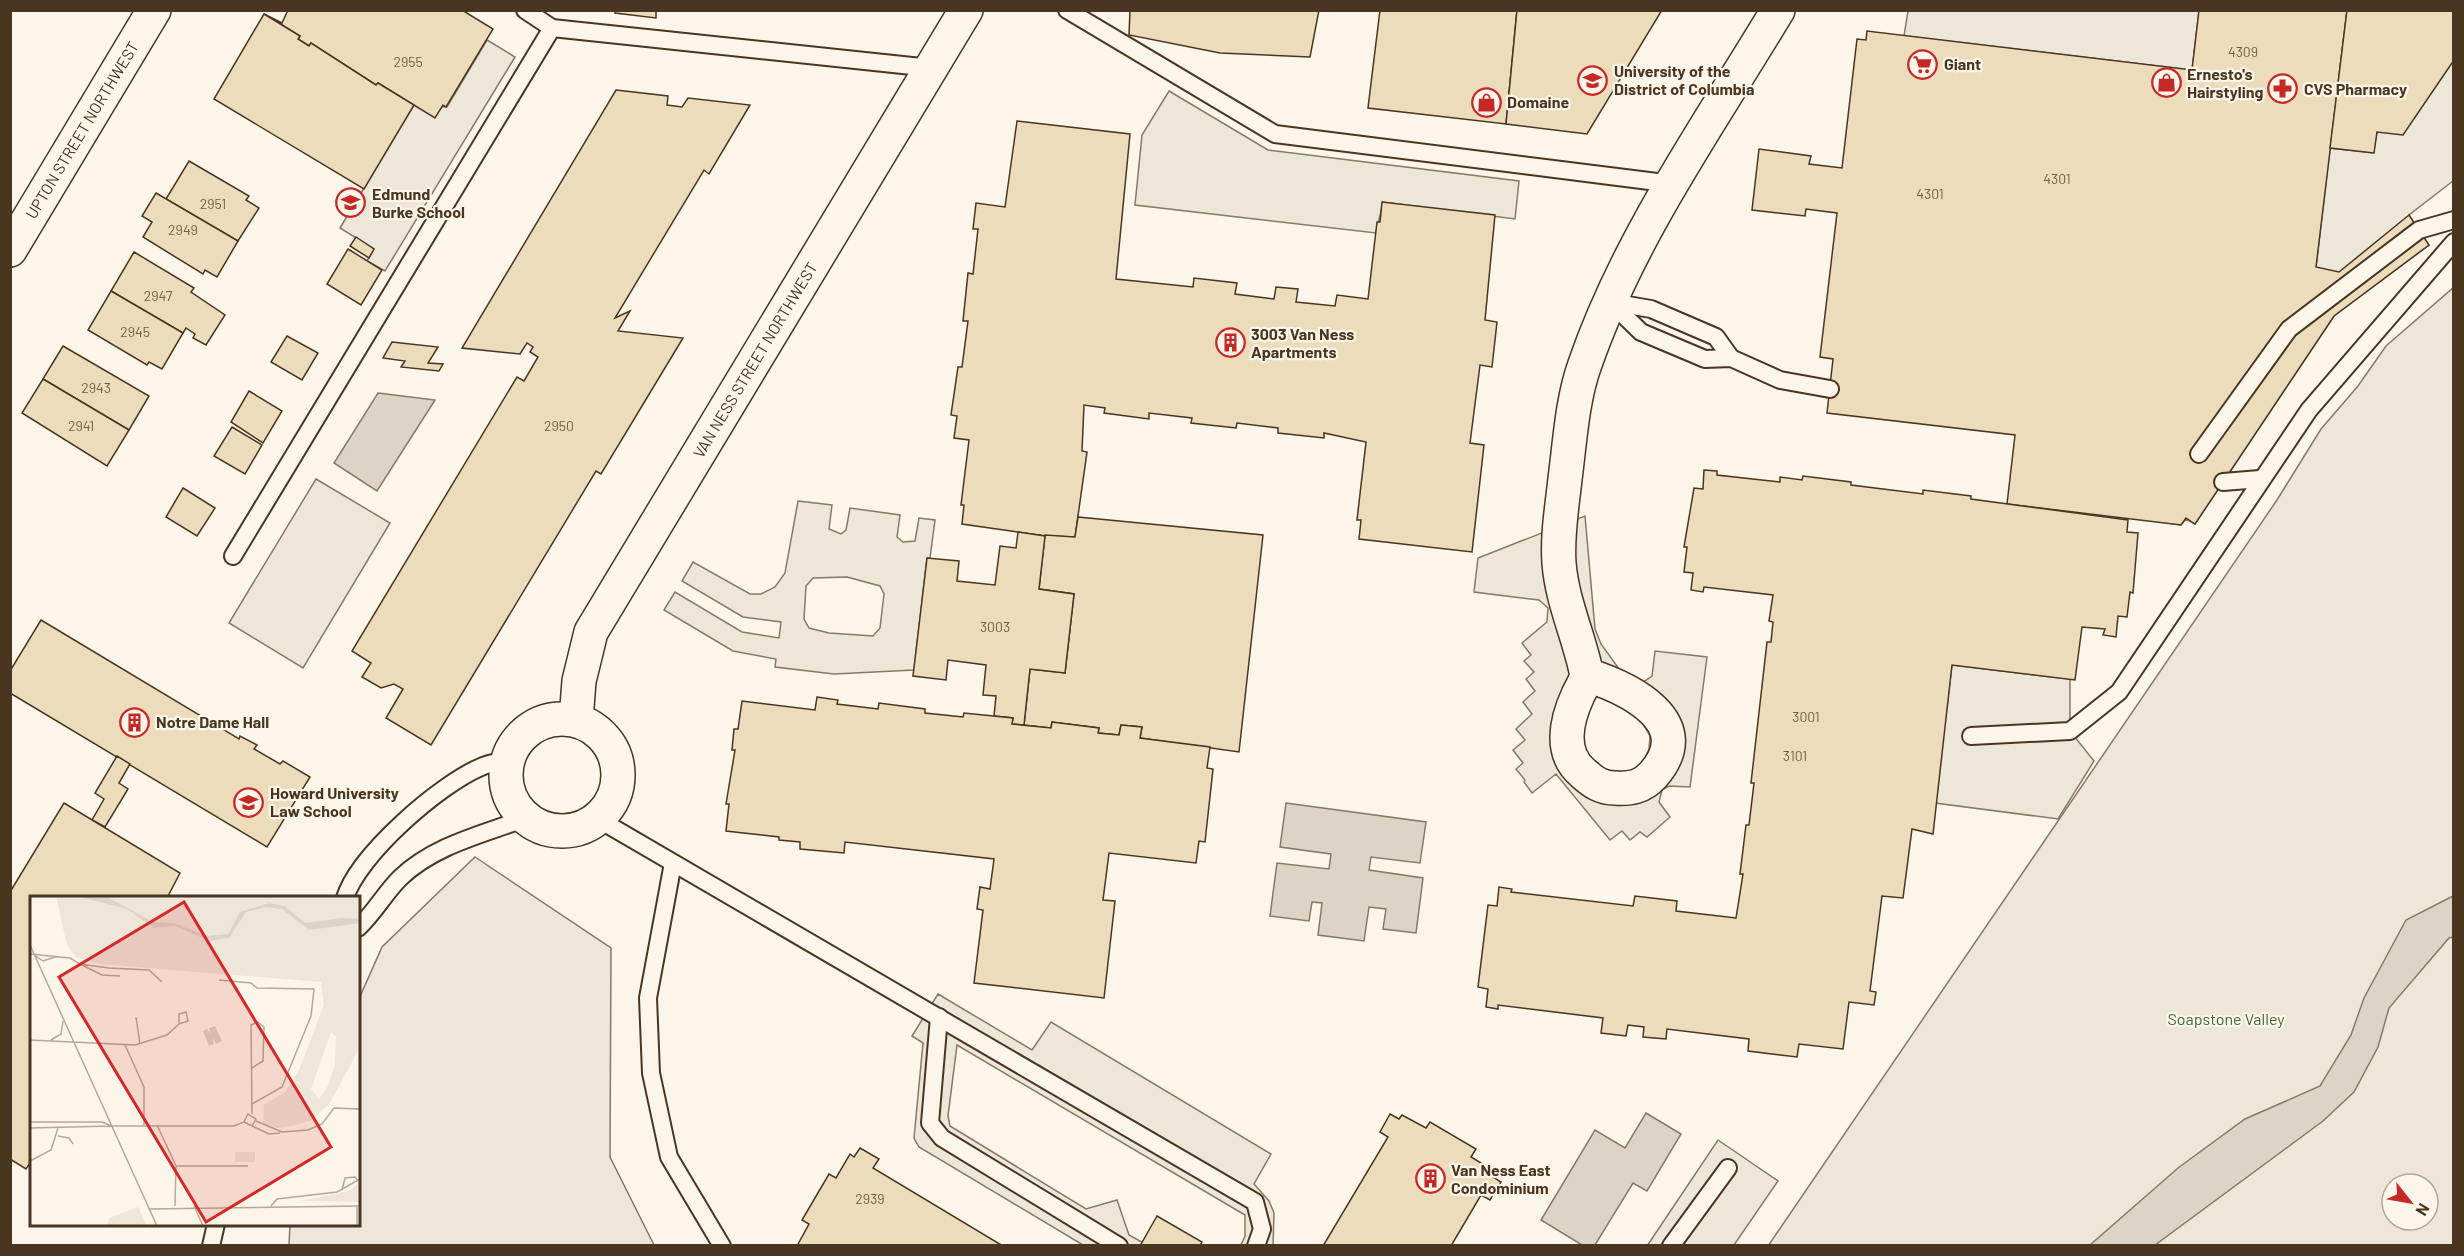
<svg xmlns="http://www.w3.org/2000/svg" width="2464" height="1256" font-family="Barlow,sans-serif">
<style>
.green{fill:#ede6d9;stroke:#887966;stroke-width:1.5;fill-rule:evenodd}
.parking{fill:#ede7d9;stroke:#887966;stroke-width:1.5;fill-rule:evenodd}
.water{fill:#dcd4c6;stroke:#887966;stroke-width:1.5}
.building{fill:#ecdcbc;stroke:#4a3520;stroke-width:1.5}
.lines{fill:none;stroke-linecap:round;stroke-linejoin:round}
.lane-casing{stroke:#4a3520;stroke-width:20}
.street-casing{stroke:#4a3520;stroke-width:36}
.lane{stroke:#fbf6e9;stroke-width:16}
.street{stroke:#fbf6e9;stroke-width:33}
.labels{text-anchor:middle;stroke-width:4.5;stroke-linejoin:round;paint-order:stroke}
.number-label{font-size:14px;fill:#725f47}
.poi-label{font-size:16px;font-weight:bold;fill:#4a3520;stroke:#fbf6e9;text-anchor:start}
.street-label{font-size:16px;fill:#4a3520;stroke:#fbf6e9}
.park-label{font-size:16px;fill:#436837;stroke:#fbf6e9}
.inset-road{fill:none;stroke:#b4a999;stroke-width:1.5}
.view{fill:#d62828;fill-opacity:0.15;stroke:#d62828;stroke-width:3}
.inset-edge{fill:none;stroke:#4a3520;stroke-width:3}
</style>
<rect width="100%" height="100%" fill="#fbf6e9"/>
<!-- green -->
<g class="green">
<path d="M2453 288V1245L1768 1246 2277 500 2321 429 2358 386 2386 346ZM2392 1184H2428V1220H2392Z"/>
<polygon points="316,479 390,523 303,668 229,623"/>
<polygon points="475,857 611,948 610,1157 654,1245 289,1245 290,1225 358,1224 359,999 382,947"/>
</g>
<!-- parking -->
<g class="parking">
<polygon points="1908,11 2199,11 2192,70 1904,36"/>
<polygon points="487,40 515,57 385,271 367,261 374,249 340,228 414,105 447,107"/>
<polygon points="2453,60 2453,181 2409,215 2429,245 2334,316 2195,524 2186,519 2181,525 2129,517 2316,267 2330,148 2373,153 2377,132"/>
<polygon points="1169,91 1268,150 1519,181 1515,219 1383,202 1376,233 1135,205 1142,135"/>
<path d="M798 501 832 505 829 529 841 534 846 530 850 508 900 515 897 537 903 542 915 541 919 518 935 520 930 558H927L914 670 834 674 775 667 776 659 733 651 664 610 675 592 742 632 779 638 781 622 743 617 682 581 693 562 750 594H761L775 587 785 573ZM847 577 880 586 884 594 880 628 873 636 829 633 809 628 804 619 806 586 813 578Z"/>
<path d="M1585 516 1595 629 1601 644 1619 669 1642 683 1652 676 1655 651 1707 657 1690 787 1669 786 1662 790 1659 802 1670 817 1647 837 1640 832 1630 840 1622 831 1610 840 1556 774 1532 793 1524 782 1525 780 1516 769 1523 763 1513 750 1525 740 1516 729 1532 714 1523 702 1535 691 1526 679 1534 672 1524 661 1531 655 1522 643 1547 622 1548 608 1539 600 1474 592 1478 558ZM1604 695 1641 720 1650 736 1649 749 1643 763 1630 773H1600L1579 750 1580 732 1593 698Z"/>
<polygon points="1952,665 2070,679 2070,731 2094,761 2058,819 1935,803"/>
<polygon points="938,994 1032,1050 1051,1022 1271,1154 1254,1184 1269,1201 1274,1213 1273,1245 1241,1245 1245,1236 1245,1215 957,1045 948,1116 950,1126 1086,1209 1117,1200 1129,1235 1147,1245 1083,1245 919,1147 914,1138 923,1043 912,1036"/>
<polygon points="1718,1140 1778,1181 1734,1245 1647,1246"/>
</g>
<!-- water -->
<g class="water">
<polygon points="378,393 435,400 377,491 334,463"/>
<polygon points="1286,803 1426,822 1420,863 1371,857 1369,870 1423,878 1416,933 1383,929 1386,909 1369,907 1364,941 1318,935 1322,903 1312,902 1309,921 1270,916 1277,863 1329,869 1331,854 1280,847"/>
<polygon points="2453,896 2453,937 2449,938 2389,1008 2378,1047 2354,1092 2323,1121 2155,1245 2090,1245 2178,1168 2245,1119 2320,1086 2351,1035 2364,998 2406,920"/>
<polygon points="1646,1113 1681,1134 1647,1191 1633,1183 1595,1245 1582,1245 1541,1220 1595,1130 1625,1148"/>
</g>
<!-- building -->
<g class="building">
<polygon points="288,10 462,10 493,29 446,107 443,105 435,118 378,83 376,85 311,43 309,46 298,39 300,36 264,14 282,23"/>
<polygon points="615,10 656,10 656,18 615,13"/>
<polygon points="1130,10 1319,10 1310,57 1220,53 1129,35"/>
<polygon points="1380,10 1517,10 1506,124 1368,108"/>
<polygon points="1517,10 1662,10 1587,134 1506,124"/>
<polygon points="2199,10 2347,10 2316,267 2339,272 2409,215 2429,245 2334,316 2195,524 2186,518 2181,525 2007,504 2015,435 1827,413 1833,359 1820,357 1837,213 1806,209 1805,216 1752,210 1759,149 1811,156 1809,164 1842,168 1857,39 1866,40 1867,31 2192,70"/>
<polygon points="2347,10 2454,10 2454,60 2403,135 2377,132 2374,153 2330,148"/>
<polygon points="264,14 300,36 298,39 309,46 311,43 376,85 378,83 414,105 364,189 214,99"/>
<polygon points="616,90 668,96 667,105 682,107 688,98 750,105 709,174 704,170 615,318 630,311 618,331 683,338 601,474 596,471 431,745 386,718 403,689 394,684 381,688 362,677 371,663 352,651 517,377 524,381 538,357 530,352 533,347 527,343 520,354 462,348"/>
<polygon points="1017,121 1130,134 1116,279 1193,287 1194,278 1237,283 1235,294 1274,299 1276,287 1298,289 1296,302 1335,306 1337,295 1368,299 1377,222 1380,222 1382,202 1495,215 1485,320 1497,322 1492,367 1480,365 1470,443 1484,445 1472,552 1359,539 1361,520 1357,520 1366,442 1324,433 1324,438 1278,433 1278,428 1237,423 1236,428 1191,423 1192,418 1149,413 1149,419 1104,413 1105,408 1084,405 1082,451 1087,452 1075,537 1045,536 962,524 964,505 961,505 969,440 954,438 957,416 951,415 958,367 962,367 968,321 963,321 968,273 973,274 978,229 973,229 976,203 1005,207"/>
<polygon points="189,161 249,196 246,200 259,208 238,241 166,199"/>
<polygon points="156,193 238,241 217,277 205,270 203,274 143,237 152,222 142,216"/>
<polygon points="356,237 374,249 369,258 350,246"/>
<polygon points="348,249 382,270 361,305 327,284"/>
<polygon points="134,252 194,288 191,292 225,315 206,345 193,338 195,334 186,328 183,333 111,291"/>
<polygon points="111,291 183,333 162,369 149,362 147,365 88,330"/>
<polygon points="287,336 318,353 302,380 271,362"/>
<polygon points="392,342 438,347 428,363 443,364 439,371 401,367 405,361 383,358"/>
<polygon points="63,346 149,396 129,430 43,379"/>
<polygon points="43,379 129,430 107,466 22,413"/>
<polygon points="249,391 282,411 263,443 231,422"/>
<polygon points="232,427 262,445 245,474 214,456"/>
<polygon points="1704,470 1717,471 1717,475 1780,482 1780,477 1802,480 1803,476 1851,482 1851,485 1923,494 1923,490 1971,496 1971,499 2128,520 2127,532 2138,533 2133,593 2130,592 2127,617 2118,616 2116,637 2103,635 2105,629 2082,627 2075,680 1952,665 1933,834 1912,829 1903,898 1882,896 1870,991 1876,992 1874,1005 1849,1002 1843,1049 1799,1044 1797,1057 1748,1051 1749,1039 1667,1029 1666,1039 1643,1037 1644,1027 1628,1025 1626,1036 1601,1033 1603,1018 1498,1005 1498,1009 1486,1007 1488,989 1478,987 1488,905 1497,906 1499,887 1512,889 1511,892 1633,906 1635,896 1677,901 1676,911 1736,918 1743,874 1740,874 1746,825 1749,825 1754,783 1751,783 1767,642 1771,642 1773,622 1769,621 1773,595 1704,587 1703,592 1691,590 1693,573 1684,572 1687,547 1684,547 1694,488 1703,489"/>
<polygon points="183,488 215,508 197,536 166,517"/>
<polygon points="1078,517 1263,535 1239,752 1140,738 1142,727 1121,725 1119,735 1098,733 1099,728 1052,722 1051,728 1024,725 1030,669 1065,673 1074,594 1039,589 1045,535 1075,537"/>
<polygon points="1018,532 1045,536 1039,589 1074,594 1065,673 1030,669 1024,725 1012,724 1013,718 994,716 996,696 983,695 986,665 948,660 946,680 913,676 927,558 959,561 957,581 995,585 1000,546 1016,548"/>
<polygon points="41,620 239,739 240,736 257,745 254,749 280,764 283,761 310,777 267,847 10,693 10,671"/>
<polygon points="817,697 838,700 837,704 878,709 879,703 925,709 925,713 963,717 964,713 1013,718 1012,724 1051,728 1052,722 1099,728 1098,733 1119,735 1121,725 1142,727 1140,738 1210,747 1207,768 1213,769 1205,842 1199,841 1196,863 1109,853 1103,900 1115,901 1104,998 974,983 983,910 977,909 980,887 990,889 994,859 845,842 844,853 800,849 800,842 779,840 779,837 726,831 729,804 726,804 735,750 732,750 734,729 738,729 742,701 815,710"/>
<polygon points="117,756 130,764 119,783 128,789 105,827 92,820 104,799 95,793"/>
<polygon points="64,803 180,873 167,898 32,898 32,1160 26,1169 10,1159 10,892"/>
<polygon points="1390,1114 1399,1119 1402,1115 1426,1128 1430,1122 1476,1149 1471,1157 1496,1172 1493,1177 1501,1182 1490,1200 1481,1195 1451,1246 1323,1246 1388,1137 1380,1132"/>
<polygon points="860,1148 879,1159 873,1168 1003,1246 797,1246 809,1224 802,1220 829,1174 836,1178 850,1154 854,1157"/>
<polygon points="1157,1216 1202,1242 1200,1246 1140,1246"/>
</g>
<g class="lines">
<defs>
<g id="lane">
<polyline points="525,10 552,28 931,68"/>
<polyline points="1067,10 1275,134 1673,184"/>
<polyline points="1610,302 1641,332 1705,359 1731,358 1780,380 1830,389"/>
<polyline points="1610,302 1651,309 1716,337 1731,358"/>
<polyline points="2199,454 2289,329 2419,230 2454,220"/>
<polyline points="2223,482 2260,479"/>
<polyline points="233,556 552,28"/>
<polyline points="1971,736 2070,731 2119,692 2309,410 2454,242"/>
<polyline points="598,819 1255,1202 1262,1229 1256,1246"/>
<polyline points="673,863 648,998 651,1073 669,1157 722,1246"/>
<path d="M345 898C358 855 440 784 481 767 489 763 499 762 508 760"/>
<path d="M358 928C374 913 385 893 400 878 434 845 484 834 526 818"/>
<polyline points="939,1017 930,1123 942,1138 1119,1246"/>
<polyline points="211,1246 216,1224"/>
<polyline points="1671,1246 1728,1168"/>
</g>
<g id="street">
<polyline points="10,250 154,10"/>
<path d="M1587 675C1628 688 1700 722 1653 775 1642 787 1631 789 1615 788 1601 788 1593 782 1583 773 1559 753 1566 721 1578 695 1581 688 1588 679 1586 671 1578 634 1562 601 1559 563 1557 535 1562 507 1565 479 1570 441 1572 400 1585 364 1629 237 1709 125 1778 10"/>
<circle cx="562" cy="775" r="56"/>
<polyline points="576,720 579,681 591,632 966,10"/>
</g>
</defs>
<!-- lane casing -->
<use href="#lane" class="lane-casing"/>
<!-- street casing -->
<use href="#street" class="street-casing"/>
<!-- lane -->
<use href="#lane" class="lane"/>
<!-- street -->
<use href="#street" class="street"/>
</g>
<!-- icons -->
<defs>
<symbol id="supermarket-ring" viewBox="-11 -11 22 22"><circle r="9.5" fill="#fbf6e9" stroke="#c62828" stroke-width="1.5"/><path d="M-6-5.5h2.5l.6 2H6L4.5 2H-2.5L-4.4-4H-6ZM-1.5 3.2a1.3 1.3 0 1 0 .1 0ZM3 3.2a1.3 1.3 0 1 0 .1 0Z" fill="#c62828"/></symbol>
<symbol id="university-ring" viewBox="-11 -11 22 22"><circle r="9.5" fill="#fbf6e9" stroke="#c62828" stroke-width="1.5"/><path d="M0-5L7-2L0 1L-7-2ZM-4 1L0 2.5L4 1V4Q0 6-4 4Z" fill="#c62828"/></symbol>
<symbol id="shop-ring" viewBox="-11 -11 22 22"><circle r="9.5" fill="#fbf6e9" stroke="#c62828" stroke-width="1.5"/><path d="M-5-2.5h2.3a2.7 3.5 0 0 1 5.4 0H5L5.5 6h-11ZM-1.5-2.5h3a1.5 2.3 0 0 0-3 0Z" fill="#c62828"/></symbol>
<symbol id="pharmacy-ring" viewBox="-11 -11 22 22"><circle r="9.5" fill="#fbf6e9" stroke="#c62828" stroke-width="1.5"/><path d="M-2-6h4v4h4v4h-4v4h-4v-4h-4v-4h4Z" fill="#c62828"/></symbol>
<symbol id="school-ring" viewBox="-11 -11 22 22"><circle r="9.5" fill="#fbf6e9" stroke="#c62828" stroke-width="1.5"/><path d="M0-5L7-2L0 1L-7-2ZM-4 1L0 2.5L4 1V4Q0 6-4 4Z" fill="#c62828"/></symbol>
<symbol id="building-ring" viewBox="-11 -11 22 22"><circle r="9.5" fill="#fbf6e9" stroke="#c62828" stroke-width="1.5"/><path d="M-4-6H4V6H1V3H-1V6H-4ZM-2.5-4.3h1.7v1.8h-1.7ZM.8-4.3h1.7v1.8H.8ZM-2.5-1h1.7V.8h-1.7ZM.8-1h1.7V.8H.8Z" fill="#c62828"/></symbol>
</defs>
<g fill-rule="evenodd">
<use href="#supermarket-ring" x="1906" y="48" width="33" height="33"/>
<use href="#university-ring" x="1576" y="64" width="33" height="33"/>
<use href="#shop-ring" x="2150" y="66" width="33" height="33"/>
<use href="#pharmacy-ring" x="2266" y="72" width="33" height="33"/>
<use href="#shop-ring" x="1470" y="86" width="33" height="33"/>
<use href="#school-ring" x="334" y="186" width="33" height="33"/>
<use href="#building-ring" x="1214" y="326" width="33" height="33"/>
<use href="#building-ring" x="118" y="706" width="33" height="33"/>
<use href="#university-ring" x="232" y="786" width="33" height="33"/>
<use href="#building-ring" x="1414" y="1162" width="33" height="33"/>
</g>
<g class="labels">
<!-- number labels -->
<g class="number-label">
<text x="2243" y="57">4309</text>
<text x="408" y="67">2955</text>
<text x="2057" y="184">4301</text>
<text x="1930" y="199">4301</text>
<text x="213" y="209">2951</text>
<text x="183" y="235">2949</text>
<text x="158" y="301">2947</text>
<text x="135" y="337">2945</text>
<text x="96" y="393">2943</text>
<text x="81" y="431">2941</text>
<text x="559" y="431">2950</text>
<text x="995" y="632">3003</text>
<text x="1806" y="722">3001</text>
<text x="1795" y="761">3101</text>
<text x="870" y="1204">2939</text>
</g>
<!-- poi labels -->
<g class="poi-label">
<text x="1944" y="70">Giant</text>
<text x="1614" y="77">University of the<tspan x="1614" dy="18">District of Columbia</tspan></text>
<text x="2187" y="80">Ernesto's<tspan x="2187" dy="18">Hairstyling</tspan></text>
<text x="2304" y="95">CVS Pharmacy</text>
<text x="1507" y="108">Domaine</text>
<text x="372" y="200">Edmund<tspan x="372" dy="18">Burke School</tspan></text>
<text x="1251" y="340">3003 Van Ness<tspan x="1251" dy="18">Apartments</tspan></text>
<text x="156" y="728">Notre Dame Hall</text>
<text x="270" y="799">Howard University<tspan x="270" dy="18">Law School</tspan></text>
<text x="1451" y="1176">Van Ness East<tspan x="1451" dy="18">Condominium</tspan></text>
</g>
<!-- street labels -->
<g class="street-label">
<text transform="translate(82 130) rotate(-59)" y="6">UPTON STREET NORTHWEST</text>
<text transform="translate(755 360) rotate(-59)" y="6">VAN NESS STREET NORTHWEST</text>
</g>
<!-- park labels -->
<g class="park-label">
<text x="2226" y="1025">Soapstone Valley</text>
</g>
</g>
<!-- overview -->
<g transform="translate(30 896)">
<rect width="330" height="330" fill="#fbf6e9"/>
<path d="M26 0H330V151L300 207 282 224 266 229 248 232 233 228 234 209 255 196 269 174 294 109 291 86 68 68 46 61 37 49ZM301 136 306 141 305 168 298 190 289 203 281 193ZM205 256H225V266H205ZM330 286V306L271 305 319 295ZM108 311 117 330H77L79 322Z" fill="#ede6d9" fill-rule="evenodd"/>
<path d="M46 0 79 2 123 26 144 27 177 40 198 38 210 16 239 7 255 10 275 27 311 22 330 23V27L279 34 252 13 236 11 216 16 199 42 179 45 146 30 124 32 97 13ZM185 130 192 145 186 148 183 142 184 148 179 150 173 135 177 133 181 138 179 132Z" fill="#dcd4c6"/>
<path class="inset-road" d="M0 49 127 330M0 58 40 62 50 68 79 72 119 74 132 86M4 59 13 65 25 61M50 68 72 79 90 80M189 84 221 87 227 92 284 93 281 120 252 191 222 208M106 121 110 148M0 144 105 149 137 139 149 128V118L156 116 158 125 149 128M21 144 31 138 33 125M95 149 114 191V229M222 172 233 165 234 131 228 126 221 129 222 218M226 225 252 236 278 234 292 228 304 212 330 213M0 226H72L82 230M127 229 146 270 145 310M82 230H204L214 226 218 218 226 223 222 230 214 226M222 230 239 238 250 237M0 232 82 230M28 240 39 242 43 248M0 265 21 254 28 232M146 270H218M312 294 315 282 325 281 328 285M164 310 173 330M241 310 247 303 307 296 330 283M327 310V330M120 313 330 310"/>
<path class="view" d="M154 6 301 251 176 326 29 81Z"/>
<rect width="330" height="330" class="inset-edge"/>
</g>
<!-- border -->
<rect width="2464" height="1256" fill="none" stroke="#4a3520" stroke-width="24"/>
<!-- north arrow -->
<g transform="translate(2410 1202) rotate(121)"><circle r="28" fill="#fbf6e9" stroke="#b4a999" stroke-width="1.5"/>
<path d="M0-4.5L10 22L0 15L-10 22Z" fill="#c62828"/>
<text y="-9" font-size="16" font-weight="bold" text-anchor="middle" fill="#4a3520">N</text>
</g>
</svg>
